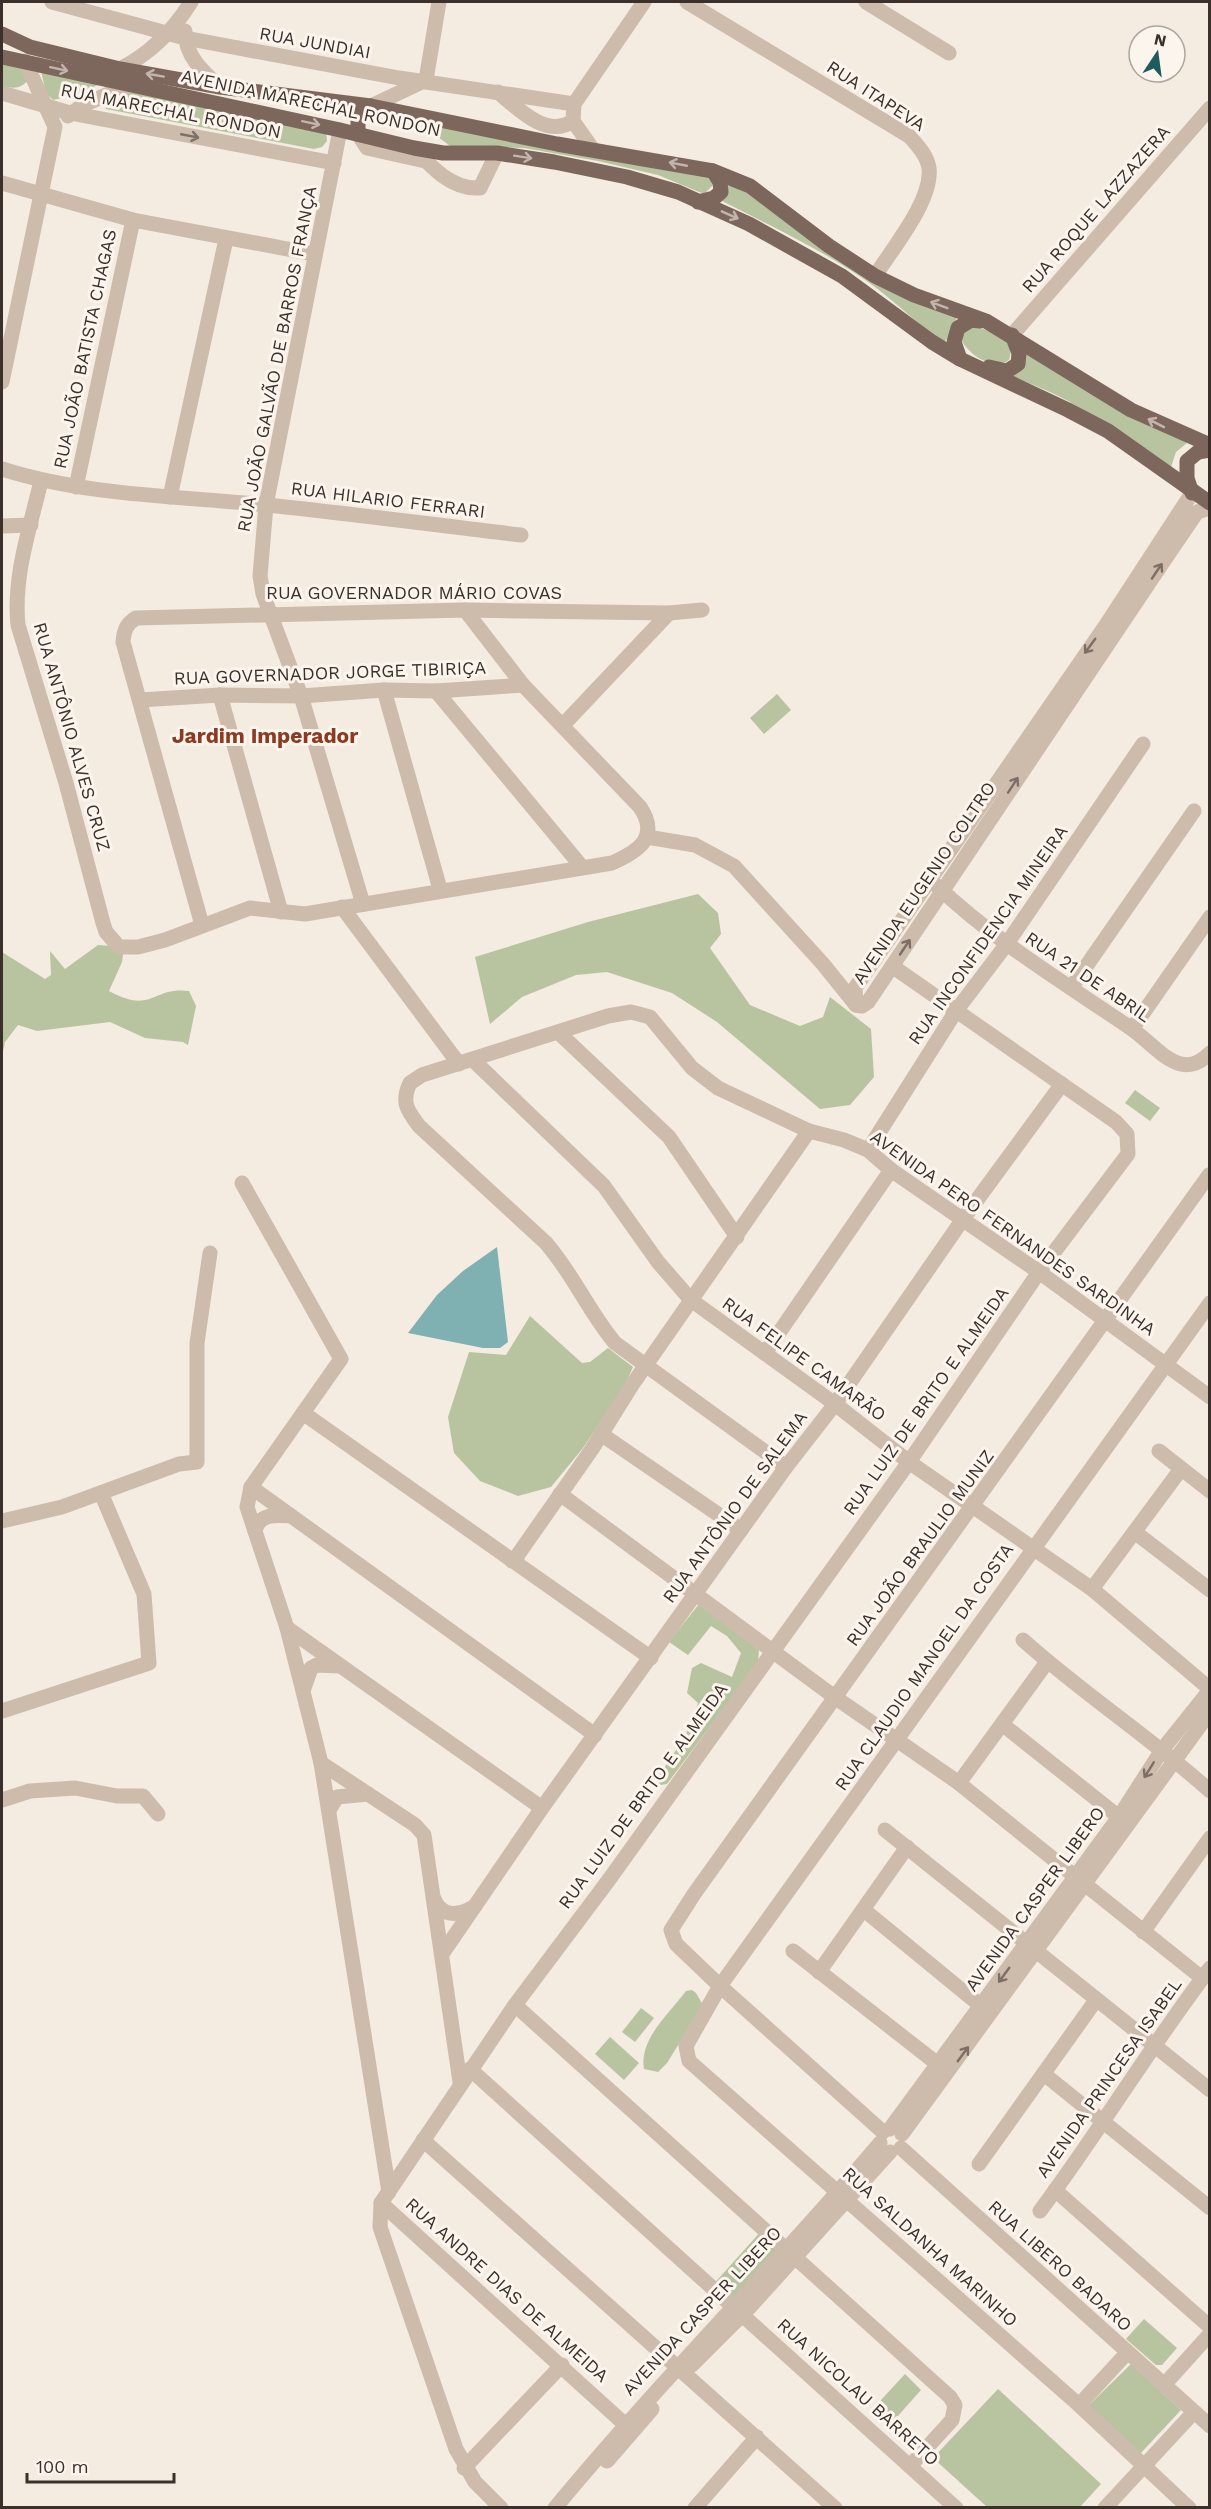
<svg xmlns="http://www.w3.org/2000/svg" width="1211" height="2509" font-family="'Work Sans',sans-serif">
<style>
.green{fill:#b8c4a0}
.water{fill:#7fb0b2}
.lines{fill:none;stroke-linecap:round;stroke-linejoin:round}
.minor{stroke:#cdbbac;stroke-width:15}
.major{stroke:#7d675c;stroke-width:15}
.oneway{stroke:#c2b5ac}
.oneway2{stroke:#7d6f65}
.labels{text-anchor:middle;stroke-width:6;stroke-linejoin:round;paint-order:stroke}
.street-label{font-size:18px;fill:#3b302b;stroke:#fbf5ee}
.quarter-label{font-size:21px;font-weight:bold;fill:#8c3b22;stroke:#fbf5ee}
</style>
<rect width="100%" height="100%" fill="#f4ebe1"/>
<!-- green -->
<g class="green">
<path d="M2 62 18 65 30 78C21 89 15 89 2 86Z"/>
<polygon points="41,71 100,84 76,95 53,100 46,93"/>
<polygon points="129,91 326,131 327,141 322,147 314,149 106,109 104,102"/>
<polygon points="413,118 708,174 714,184 704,194 658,175 598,161 524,148 450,146"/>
<path d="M729 180 826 251 959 315C952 323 951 336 944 342 919 326 899 305 875 287 829 253 773 227 722 201L727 192Z"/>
<path d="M970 326C980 326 1004 336 1009 345 1012 350 1010 356 1009 360 994 371 970 356 962 341L964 331Z"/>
<path d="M1026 354 1187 443 1176 452 1171 467C1120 432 1072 397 1012 377Z"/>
<polygon points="777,694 791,710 764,734 750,718"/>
<polygon points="698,894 718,913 721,934 710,948 750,1005 800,1026 823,1017 830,997 871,1029 874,1077 850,1105 820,1109 717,1022 672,993 607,972 576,975 522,997 490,1024 475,957 588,922"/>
<path d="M98 945 124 947 122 962 109 991C153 1015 152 986 189 991L196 1006 188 1045 183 1042 145 1038 110 1022 37 1031 18 1025 5 1042 2 1056V952L45 979 51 975 50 951 65 969Z"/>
<polygon points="1135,1090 1160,1108 1150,1121 1125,1103"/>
<polygon points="530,1316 582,1363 590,1362 608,1348 633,1367 625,1385 583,1448 551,1487 518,1496 480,1481 454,1453 448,1417 469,1352 506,1355"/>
<path d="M699 1604 759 1650 758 1662 667 1784 660 1785 657 1779 676 1750 686 1740C686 1725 693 1717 698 1703L687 1693 692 1668 701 1663 732 1677 741 1653 727 1636 711 1626 688 1655 669 1642Z"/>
<path d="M692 1990 696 1993 703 2005 667 2063 658 2072 644 2069C639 2039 669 2014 686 1991Z"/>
<polygon points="641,2008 654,2018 635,2042 622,2032"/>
<polygon points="610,2037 639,2063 624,2080 595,2054"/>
<polygon points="763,2229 785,2250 733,2306 711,2287"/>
<polygon points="1144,2319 1177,2348 1162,2365 1156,2365 1126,2339"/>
<polygon points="1131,2364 1181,2410 1140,2454 1089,2405"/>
<polygon points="905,2374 921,2390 888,2427 871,2411"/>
<polygon points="998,2389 1101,2484 1080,2507 987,2507 933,2458"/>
</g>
<!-- water -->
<polygon class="water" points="497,1247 508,1342 500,1348 483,1348 408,1333 437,1295 463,1271"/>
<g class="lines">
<!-- minor -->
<g class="minor">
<polyline points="52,2 185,38 399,78 574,104"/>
<path d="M687 2 909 136C917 145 927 155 929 168 933 200 892 249 875 276"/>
<polyline points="866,2 949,53"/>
<path d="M185 31C185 56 203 72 220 87"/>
<path d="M120 69C151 53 173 31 191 2"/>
<path d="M498 92C518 109 547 139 573 121"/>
<polyline points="2,93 70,113 334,163"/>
<polyline points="371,106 426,80 439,2"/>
<polyline points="68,116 83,105 132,84"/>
<polyline points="340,130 266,505 260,576 263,594 301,696 363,904"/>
<polyline points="358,134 367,148 425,161"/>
<path d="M414 148C431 167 452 190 480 188L497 153"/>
<polyline points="594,151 573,121 574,104 644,2"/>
<polyline points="2,183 133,220 314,254"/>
<polyline points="1012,335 1210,108"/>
<polyline points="2,382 55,127 25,61"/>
<path d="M2 469C87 496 179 496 268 505 352 514 437 525 521 535"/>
<path d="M41 481C30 528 13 576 18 625L66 783 103 923 106 932 119 947H138L165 940 250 908 305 914 612 863C639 851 660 837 640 807L523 685 465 610"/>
<polyline points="76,487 133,220"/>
<polyline points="170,497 226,239"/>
<polyline points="2,526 31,525"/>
<polyline points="384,690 440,889"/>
<polyline points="436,691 582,867"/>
<polyline points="220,695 281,912"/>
<polyline points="140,700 220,695 301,696 384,690 436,691 523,685"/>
<polyline points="563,725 669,613"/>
<polyline points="647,837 695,845 734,866 823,964 856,1005"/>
<path d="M937 886C995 941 1063 982 1129 1027 1146 1038 1162 1059 1181 1064 1193 1067 1202 1061 1210 1053"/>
<polyline points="342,907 459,1064"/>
<path d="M202 925 123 642C124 631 126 624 136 618L465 610 669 613 702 610"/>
<polyline points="1071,988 1194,811"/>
<polyline points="856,1005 862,1006 868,1002 1163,562 1197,512 1210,508"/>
<polyline points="856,1005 855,988 1106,625 1192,493"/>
<polyline points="1132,1029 1210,917"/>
<polyline points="559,1033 669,1137 737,1237"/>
<polyline points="473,1060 604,1186 658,1262 691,1300 835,1404 909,1462 1092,1589 1210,1689"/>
<polyline points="868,1150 956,1011 1006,945 1143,744"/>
<polyline points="242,1183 341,1359 251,1487 247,1507 287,1628 321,1763 389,2192"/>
<polyline points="765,1353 891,1170"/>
<polyline points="303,1413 651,1658"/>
<polyline points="601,1434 741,1530"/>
<polyline points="1159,1451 1210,1491"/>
<path d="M786 1467 615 1343C589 1312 573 1274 546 1243L419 1126C407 1110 401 1102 410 1083L422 1075 608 1016 631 1012 650 1017 692 1068 718 1088 809 1131 844 1140 868 1150 891 1170 1039 1272 1210 1397"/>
<polyline points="251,1487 595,1735"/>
<polyline points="560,1494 836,1698 956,1781 1202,1978"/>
<polyline points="2,1521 62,1507 179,1464 197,1462 197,1343 210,1253"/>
<path d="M255 1531C259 1513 276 1515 291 1516"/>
<polyline points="1136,1533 1210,1590"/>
<polyline points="512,1561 517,1561 517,1556 592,1449 632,1385 809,1131"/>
<polyline points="1092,1589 1181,1469"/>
<polyline points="287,1628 542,1808"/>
<path d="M1023 1640C1082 1693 1150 1737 1210 1791"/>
<polyline points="304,1688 311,1668 317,1665 339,1666"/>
<polyline points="2,1711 149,1663 144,1594 101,1493"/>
<polyline points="1002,1724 1119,1817"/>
<polyline points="321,1763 415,1825 424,1835 460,2082"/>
<polyline points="959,1783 1047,1662"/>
<polyline points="2,1800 30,1791 75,1788 117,1796 143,1796 158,1814"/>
<polyline points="329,1810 337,1797 368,1794"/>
<polyline points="885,1830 1210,2090"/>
<path d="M434 1899C442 1919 461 1915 475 1906"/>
<polyline points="864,1910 981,2006"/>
<polyline points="1143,1932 1210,1838"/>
<polyline points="793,1951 944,2069"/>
<polyline points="442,1954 542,1808 786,1467 835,1404 963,1219 1062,1084"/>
<polyline points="819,1972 907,1847"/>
<polyline points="515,2005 950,2397 955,2405 952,2420 910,2466"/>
<polyline points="470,2069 956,2508"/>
<polyline points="1044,2074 1210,2208"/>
<polyline points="890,2129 1119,1817 1162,1750 1210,1690"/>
<polyline points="883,2132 720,1986 676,1944 671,1930 694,1894 1209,1175"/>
<polyline points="902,2134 1210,1712"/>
<polyline points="423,2140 835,2508"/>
<polyline points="901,2148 1210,2426"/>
<polyline points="979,2164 1096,2000"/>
<polyline points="1055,2190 1210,2327"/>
<polyline points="381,2203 630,2429"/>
<path d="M1040 2211C1099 2132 1150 2047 1210 1968"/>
<polyline points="692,2365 749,2308 890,2152"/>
<polyline points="1164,2385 1210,2334"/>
<polyline points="1079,2405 1127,2353"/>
<polyline points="607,2461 652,2409"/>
<polyline points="464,2468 562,2365"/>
<polyline points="501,2508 475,2482 456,2449 380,2227 381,2203 515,2005 608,1881 909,1462 1039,1272 1128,1154 1127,1134 1116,1122 892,966"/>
<path d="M555 2508C659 2382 775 2267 880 2143"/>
<polyline points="695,2508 757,2437"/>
<polyline points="1105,2508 1194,2412"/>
<polyline points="1189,2508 1079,2405 689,2061 686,2046 720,1986 1210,1303"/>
</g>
<!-- major -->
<g class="major">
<polyline points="2,34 30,47 120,69 220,87 371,106 557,144 713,171 750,186 829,246 875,276 914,295 986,321 1131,410 1210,445"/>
<polyline points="2,57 340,130 414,148 443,153 497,153 554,162 627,177 678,192 749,224 842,276 932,342 960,359 1068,410 1108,431 1210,503"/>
<polyline points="358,134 358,117 371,106"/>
<polyline points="698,202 714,198 721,192 720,182 713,171"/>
<polyline points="960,359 954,342 958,328 971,320 980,321"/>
<polyline points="989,367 1007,371 1018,364 1019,353 1012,335"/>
<polyline points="1192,493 1187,478 1187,461 1198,452 1210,450"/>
</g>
</g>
<!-- one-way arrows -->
<defs><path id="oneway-shaft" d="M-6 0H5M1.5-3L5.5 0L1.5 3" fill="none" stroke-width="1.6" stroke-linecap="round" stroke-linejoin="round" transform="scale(1.5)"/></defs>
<g class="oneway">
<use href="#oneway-shaft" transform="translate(59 69) rotate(12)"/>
<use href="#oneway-shaft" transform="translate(155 75) rotate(-170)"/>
<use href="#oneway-shaft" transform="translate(311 123) rotate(12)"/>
<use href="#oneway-shaft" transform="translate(523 157) rotate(9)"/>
<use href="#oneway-shaft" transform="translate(678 164) rotate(-169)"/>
<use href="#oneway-shaft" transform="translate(730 215) rotate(24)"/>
<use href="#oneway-shaft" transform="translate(939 305) rotate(-159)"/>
<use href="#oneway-shaft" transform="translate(1156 423) rotate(-153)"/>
</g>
<g class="oneway2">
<use href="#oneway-shaft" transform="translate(190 136) rotate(11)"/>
<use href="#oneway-shaft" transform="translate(1157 571) rotate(-56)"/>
<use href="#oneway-shaft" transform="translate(1090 646) rotate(126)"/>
<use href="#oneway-shaft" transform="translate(1013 785) rotate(-57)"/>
<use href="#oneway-shaft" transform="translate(905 947) rotate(-56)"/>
<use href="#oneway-shaft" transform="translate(1149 1770) rotate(122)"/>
<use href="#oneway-shaft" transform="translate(1004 1975) rotate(126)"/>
<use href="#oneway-shaft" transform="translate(963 2054) rotate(-54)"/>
</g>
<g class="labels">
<!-- street labels -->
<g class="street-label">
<text transform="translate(315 43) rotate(10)" y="6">RUA JUNDIAI</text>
<text transform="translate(876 96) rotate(33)" y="6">RUA ITAPEVA</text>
<text transform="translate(311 103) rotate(12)" y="6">AVENIDA MARECHAL RONDON</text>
<text transform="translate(171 111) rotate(11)" y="6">RUA MARECHAL RONDON</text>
<text transform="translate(1096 209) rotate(-49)" y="6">RUA ROQUE LAZZAZERA</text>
<text transform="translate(85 349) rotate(-78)" y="6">RUA JOÃO BATISTA CHAGAS</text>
<text transform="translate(277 359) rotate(-79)" y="6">RUA JOÃO GALVÃO DE BARROS FRANÇA</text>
<text transform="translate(388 500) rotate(7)" y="6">RUA HILARIO FERRARI</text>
<text x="414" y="599">RUA GOVERNADOR MÁRIO COVAS</text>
<text transform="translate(330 673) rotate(-2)" y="6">RUA GOVERNADOR JORGE TIBIRIÇA</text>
<text transform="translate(72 737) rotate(74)" y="6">RUA ANTÔNIO ALVES CRUZ</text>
<text transform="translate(924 883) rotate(-56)" y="6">AVENIDA EUGENIO COLTRO</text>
<text transform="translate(988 935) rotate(-55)" y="6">RUA INCONFIDENCIA MINEIRA</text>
<text transform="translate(1088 977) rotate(34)" y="6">RUA 21 DE ABRIL</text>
<text transform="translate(1013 1233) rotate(35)" y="6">AVENIDA PERO FERNANDES SARDINHA</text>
<text transform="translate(804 1359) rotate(36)" y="6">RUA FELIPE CAMARÃO</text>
<text transform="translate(926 1401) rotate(-55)" y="6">RUA LUIZ DE BRITO E ALMEIDA</text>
<text transform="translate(735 1507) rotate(-54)" y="6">RUA ANTÔNIO DE SALEMA</text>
<text transform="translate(920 1548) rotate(-54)" y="6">RUA JOÃO BRAULIO MUNIZ</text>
<text transform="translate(924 1667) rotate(-55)" y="6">RUA CLAUDIO MANOEL DA COSTA</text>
<text transform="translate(643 1796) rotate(-54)" y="6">RUA LUIZ DE BRITO E ALMEIDA</text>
<text transform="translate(1035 1899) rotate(-54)" y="6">AVENIDA CASPER LIBERO</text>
<text transform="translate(1109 2078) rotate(-55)" y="6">AVENIDA PRINCESA ISABEL</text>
<text transform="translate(930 2247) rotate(42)" y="6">RUA SALDANHA MARINHO</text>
<text transform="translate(1060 2266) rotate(42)" y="6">RUA LIBERO BADARO</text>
<text transform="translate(507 2290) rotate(42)" y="6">RUA ANDRE DIAS DE ALMEIDA</text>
<text transform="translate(702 2311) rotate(-47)" y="6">AVENIDA CASPER LIBERO</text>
<text transform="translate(858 2392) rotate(42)" y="6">RUA NICOLAU BARRETO</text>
</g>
<!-- quarter labels -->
<g class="quarter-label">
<text x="265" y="743">Jardim Imperador</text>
</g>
</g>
<!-- border -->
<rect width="1211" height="2509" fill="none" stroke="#3b302b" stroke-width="6"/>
<!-- north arrow -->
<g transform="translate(1157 54) rotate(13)"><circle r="28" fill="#fbf5ee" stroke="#aea6a0" stroke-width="1.5"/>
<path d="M0-4.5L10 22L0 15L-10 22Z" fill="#1f5a5e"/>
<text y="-9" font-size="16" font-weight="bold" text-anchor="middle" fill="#3b302b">N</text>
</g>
<!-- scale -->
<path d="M27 2473v9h147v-9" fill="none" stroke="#3b302b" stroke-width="3"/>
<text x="36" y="2473" font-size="18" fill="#3b302b" stroke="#fbf5ee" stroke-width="4.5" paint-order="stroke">100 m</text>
</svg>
